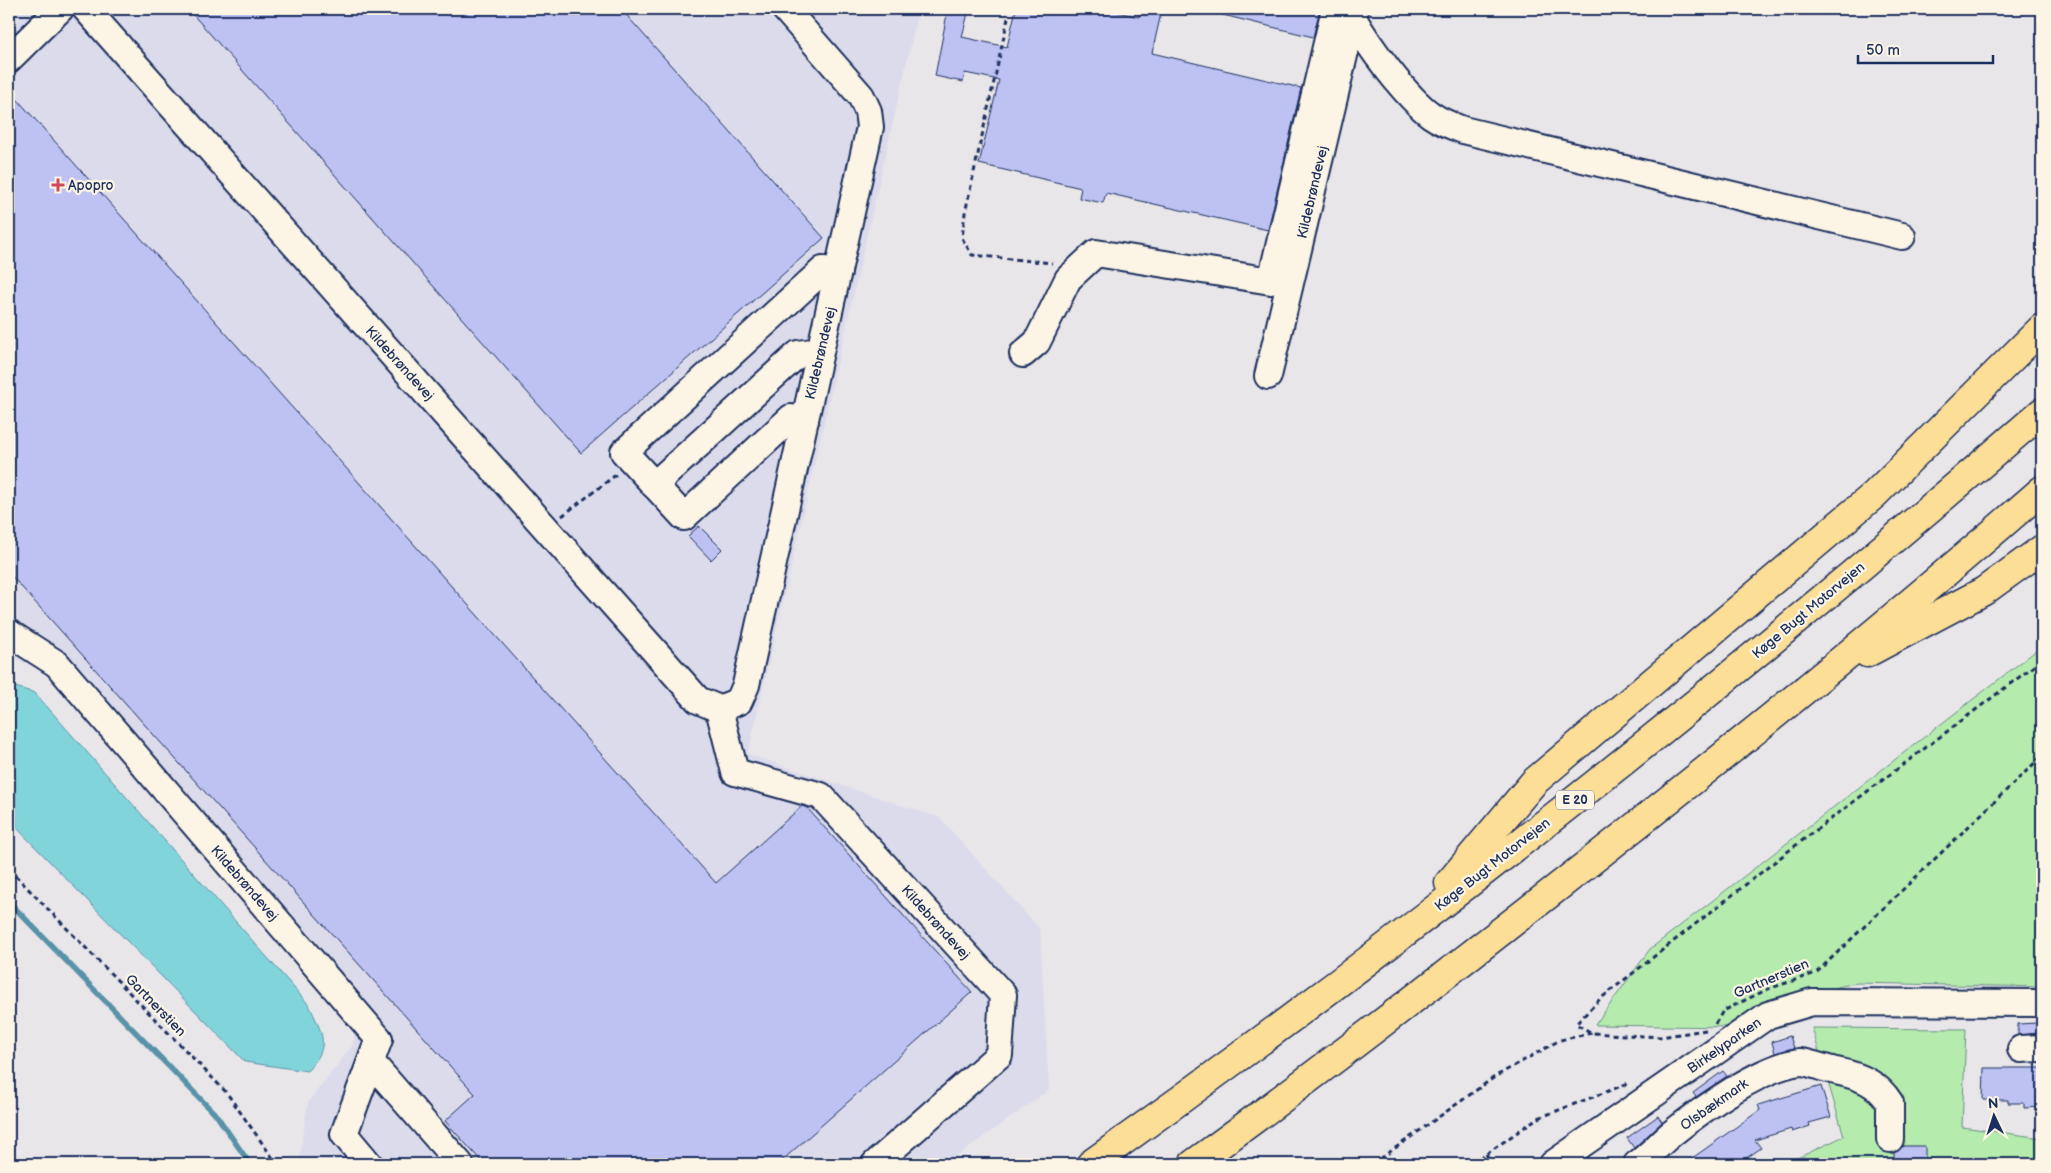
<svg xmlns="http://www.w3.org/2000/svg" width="2051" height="1173" font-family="'Balsamiq Sans',sans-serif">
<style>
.built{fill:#dcdbec}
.green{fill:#b5ebad;stroke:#688d86}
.water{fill:#82d4db;stroke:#5992a9}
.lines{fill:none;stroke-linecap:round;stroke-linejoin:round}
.stream{stroke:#5992a9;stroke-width:5.5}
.building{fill:#bdc2f3;stroke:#1b2f5e}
.minor-casing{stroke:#1b2f5e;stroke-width:30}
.highway-casing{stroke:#1b2f5e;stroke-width:31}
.path{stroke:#1b2f5e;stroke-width:3;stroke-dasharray:5 4;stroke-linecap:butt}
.minor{stroke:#fcf5e5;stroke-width:26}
.highway{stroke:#fdde96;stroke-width:28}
.poi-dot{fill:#d1495b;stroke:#fcf5e5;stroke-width:2}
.labels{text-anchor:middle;stroke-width:4.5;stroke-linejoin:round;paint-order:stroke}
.shield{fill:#fcf5e5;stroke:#5e6a86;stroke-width:1}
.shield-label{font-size:12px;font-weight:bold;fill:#1b2f5e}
.poi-label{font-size:14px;fill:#1b2f5e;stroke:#fcf5e5;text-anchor:start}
.street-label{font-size:14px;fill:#1b2f5e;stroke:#fcf5e5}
</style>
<rect width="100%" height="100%" fill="#e9e6e9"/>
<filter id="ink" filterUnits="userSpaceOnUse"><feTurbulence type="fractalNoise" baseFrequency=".02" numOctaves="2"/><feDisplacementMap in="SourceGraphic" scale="10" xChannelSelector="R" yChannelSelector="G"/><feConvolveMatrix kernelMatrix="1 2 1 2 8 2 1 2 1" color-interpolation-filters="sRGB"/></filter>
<g filter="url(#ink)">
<!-- built -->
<polygon class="built" points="23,9 919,9 748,754 940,818 1040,929 1049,1090 946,1164 302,1164 299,1160 308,1102 352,1046 357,1028 49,674 9,656 9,23"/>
<!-- green -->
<g class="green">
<polygon points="2042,646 2042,856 2039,859 2042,873 2042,987 1857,983 1778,999 1731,1027 1595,1025 1650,949"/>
<polygon points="1812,1028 1966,1029 1962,1127 2042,1138 2042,1164 1785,1164 1844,1136"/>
</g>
<!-- water -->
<path class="water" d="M9 685 35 693 309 1005C322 1033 332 1046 307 1071L245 1062 9 820Z"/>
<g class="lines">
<!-- stream -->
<polyline class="stream" points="9,902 217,1116 250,1164"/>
</g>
<!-- building -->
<g class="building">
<polygon points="188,9 621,9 824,238 581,453"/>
<polygon points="948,9 969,9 962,37 1007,47 1016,9 1105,9 1139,17 1140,9 1162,9 1152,53 1301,88 1268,230 1106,193 1103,203 1079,198 1081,188 979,164 999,80 965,73 963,82 935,76"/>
<polygon points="1219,9 1320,9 1313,37 1219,14"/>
<polygon points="9,90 716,883 802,806 807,808 972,992 778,1164 484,1164 445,1121 475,1094 9,573"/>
<polygon points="699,526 722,549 711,560 688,536"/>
<polygon points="2037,1023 2038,1033 2018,1035 2018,1024"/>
<polygon points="1790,1036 1794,1048 1775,1053 1772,1042"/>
<polygon points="1984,1068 2042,1068 2042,1107 2024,1108 2024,1103 2008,1103 2008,1100 1983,1100"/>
<polygon points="1723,1071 1727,1076 1696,1097 1693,1093"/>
<polygon points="1821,1086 1831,1117 1809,1123 1810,1126 1792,1132 1791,1129 1755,1140 1761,1148 1738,1164 1684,1164 1760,1110 1758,1105"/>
<polygon points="1658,1116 1662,1122 1634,1148 1627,1138"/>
<polygon points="1903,1146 1925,1146 1925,1164 1894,1164 1894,1153"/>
</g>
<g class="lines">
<defs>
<g id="minor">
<polyline points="86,9 698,700 719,709 739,701 746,685 870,127 868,111 861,96 785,9"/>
<path d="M1353 18C1368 45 1406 97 1431 115 1441 122 1452 126 1463 130L1902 236"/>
<polyline points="9,59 60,9"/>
<polyline points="1023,354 1037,342 1068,279 1096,253 1271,281 1335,9"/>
<polyline points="1268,376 1355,9"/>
<polyline points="805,420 791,418 684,517 624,452 823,270 838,272"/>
<polyline points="654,485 798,354 820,351"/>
<polyline points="9,633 57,664 379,1039 344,1134 369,1164"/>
<polyline points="719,709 735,772 821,796 1003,995 999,1055 875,1164"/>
<polyline points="2021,1049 2042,1048"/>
<polyline points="371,1062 460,1164"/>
<polyline points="1553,1164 1768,1015 1812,1002 2042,1003"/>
<path d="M1637 1164C1650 1155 1659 1144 1671 1134 1701 1110 1762 1066 1800 1062 1804 1061 1829 1070 1836 1071 1859 1076 1877 1082 1890 1103V1139"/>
</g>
<g id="highway">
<polyline points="1867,653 1984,591 2042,549"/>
<polyline points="1449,883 1534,782 1874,495 2042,328"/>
<path d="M1091 1164C1420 930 1737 677 2042 412"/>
<path d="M1193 1164C1311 1079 1426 990 1540 901 1711 768 1879 632 2042 490"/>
</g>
</defs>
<!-- minor casing -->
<use href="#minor" class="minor-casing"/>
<!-- highway casing -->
<use href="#highway" class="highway-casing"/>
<!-- path -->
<g class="path">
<polyline points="1008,18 965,213 962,238 972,255 1052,263"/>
<polyline points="562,516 617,474"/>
<polyline points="9,869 226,1092 277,1164"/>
<polyline points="1715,1024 1723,1011 1768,989 1816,973 2042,756"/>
<polyline points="1706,1030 1660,1037 1592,1033 1576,1024 1600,999 1791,849 2042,660"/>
<polyline points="1486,1154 1492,1164"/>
<polyline points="1373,1164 1496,1076 1560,1040 1592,1033"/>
<polyline points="1472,1164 1536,1119 1629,1083"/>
<polyline points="2030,1164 2042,1159"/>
</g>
<!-- minor -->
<use href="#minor" class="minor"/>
<!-- highway -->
<use href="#highway" class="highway"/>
</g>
</g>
<!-- markers -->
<path class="poi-dot" d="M55.5 177.5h5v5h5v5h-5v5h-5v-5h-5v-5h5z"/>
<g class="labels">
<!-- shield labels -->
<rect class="shield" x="1556" y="790.5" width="38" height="19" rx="4"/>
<g class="shield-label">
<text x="1575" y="804">E 20</text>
</g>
<!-- poi labels -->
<g class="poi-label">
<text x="68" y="190">Apopro</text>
</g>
<!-- street labels -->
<g class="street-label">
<text transform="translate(1312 192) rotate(-77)" y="5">Kildebrøndevej</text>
<text transform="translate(820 353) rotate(-77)" y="5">Kildebrøndevej</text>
<text transform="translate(400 363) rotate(48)" y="5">Kildebrøndevej</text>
<text transform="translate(1808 610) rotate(-40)" y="5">Køge Bugt Motorvejen</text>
<text transform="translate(1492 864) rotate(-38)" y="5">Køge Bugt Motorvejen</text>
<text transform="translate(245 883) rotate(49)" y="5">Kildebrøndevej</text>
<text transform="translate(936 922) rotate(48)" y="5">Kildebrøndevej</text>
<text transform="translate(1771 978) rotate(-23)" y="5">Gartnerstien</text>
<text transform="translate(156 1005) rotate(46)" y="5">Gartnerstien</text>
<text transform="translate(1724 1045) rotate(-35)" y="5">Birkelyparken</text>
<text transform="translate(1714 1104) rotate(-35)" y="5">Olsbækmark</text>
</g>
</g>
<!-- margin -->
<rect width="2051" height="1173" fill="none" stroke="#fcf5e5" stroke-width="30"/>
<rect x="15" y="15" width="2021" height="1143" fill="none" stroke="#1b2f5e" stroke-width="2" filter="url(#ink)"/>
<!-- north arrow -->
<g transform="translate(1994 1116) rotate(356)" stroke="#fcf5e5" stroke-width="4" paint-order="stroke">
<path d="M0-4L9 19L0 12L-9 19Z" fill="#1b2f5e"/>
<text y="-8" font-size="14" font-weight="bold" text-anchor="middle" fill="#1b2f5e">N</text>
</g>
<!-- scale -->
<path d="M1858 55v8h135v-8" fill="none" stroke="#1b2f5e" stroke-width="2.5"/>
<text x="1866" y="55" font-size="15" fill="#1b2f5e" stroke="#fcf5e5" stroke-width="4" paint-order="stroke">50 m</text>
</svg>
